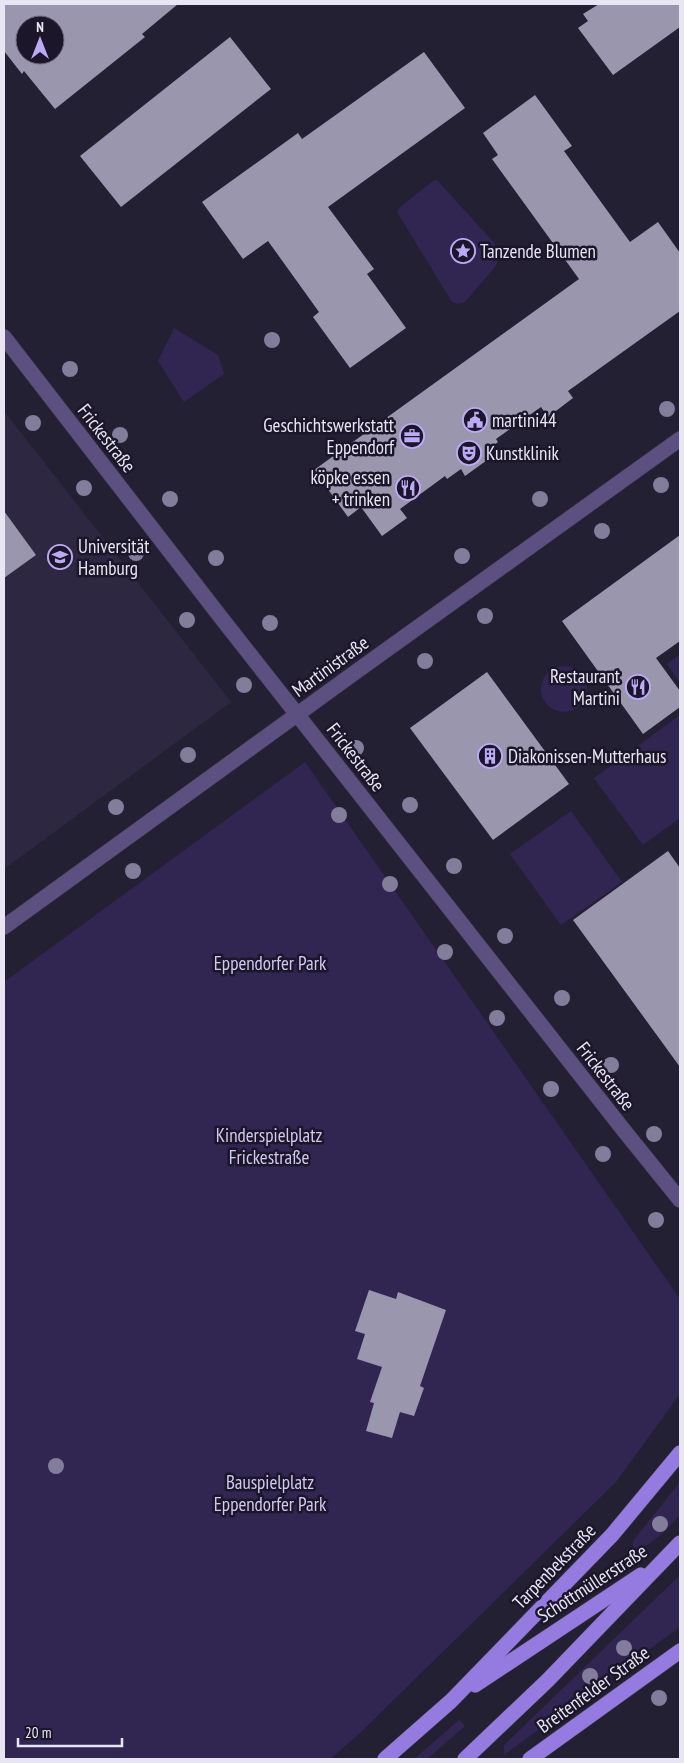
<svg xmlns="http://www.w3.org/2000/svg" width="684" height="1763" font-family="'PT Sans Narrow',sans-serif">
<style>
.built{fill:#2d2741}
.green{fill:#312552}
.building{fill:#9a96ae;fill-rule:evenodd}
.lines{fill:none;stroke-linecap:round;stroke-linejoin:round}
.minor-casing{stroke:#3f3c4e;stroke-width:16}
.major-casing{stroke:#3f3c4e;stroke-width:16}
.minor{stroke:#5c5081;stroke-width:15}
.major{stroke:#957ae0;stroke-width:15}
.tree{fill:#837d9c}
.labels{text-anchor:middle;stroke-width:5;stroke-linejoin:round;paint-order:stroke}
.poi-label{font-size:19px;fill:#e8e6f3;stroke:#1b1629;text-anchor:start}
.street-label{font-size:19px;fill:#e8e6f3;stroke:#1b1629}
.park-label{font-size:19px;fill:#d0c9f2;stroke:#1b1629}
</style>
<rect width="100%" height="100%" fill="#242033"/>
<!-- built -->
<polygon class="built" points="4,411 231,702 4,869"/>
<!-- green -->
<g class="green">
<path d="M437 180 495 244C499 252 500 259 495 267L465 302 458 304 452 302 397 212 400 207 433 181Z"/>
<polygon points="174,328 218,355 224,374 184,402 158,361"/>
<polygon points="680,654 680,683 667,664"/>
<circle cx="564" cy="689" r="23"/>
<polygon points="680,715 680,818 643,845 594,778"/>
<polygon points="305,762 680,1299 680,1394 616,1482 359,1734 330,1759 4,1759 4,982"/>
<polygon points="571,811 622,882 561,925 510,854"/>
<path d="M680 1482V1515C670 1526 650 1549 633 1549V1541Z"/>
<polygon points="680,1575 680,1627 504,1755 504,1745"/>
<polygon points="459,1720 465,1726 427,1759 414,1759"/>
</g>
<!-- building -->
<g class="building">
<path d="M4 4H178L142 34 145 37 55 109 24 71 22 74 4 51ZM25 25H55V55H25Z"/>
<polygon points="599,4 680,4 680,27 613,75 578,28 588,21 583,14"/>
<polygon points="230,37 271,89 121,207 80,156"/>
<polygon points="424,52 465,108 328,207 374,269 367,274 406,328 350,368 313,317 319,312 268,241 243,259 202,202 298,133 302,139"/>
<polygon points="535,95 572,146 564,151 630,242 658,222 680,253 680,311 568,391 573,398 548,417 541,407 496,439 498,442 485,452 490,458 465,476 461,469 447,479 445,476 400,509 407,518 382,536 361,507 348,517 314,470 579,279 492,159 498,155 483,133"/>
<polygon points="4,511 36,555 4,578"/>
<polygon points="680,535 680,641 656,658 680,691 680,707 643,734 562,621"/>
<polygon points="487,672 569,784 493,840 410,728"/>
<polygon points="668,851 680,868 680,1067 573,920"/>
<polygon points="369,1290 396,1299 398,1292 446,1310 420,1386 424,1388 414,1416 400,1412 392,1438 366,1431 374,1403 370,1402 382,1367 357,1359 365,1334 355,1331"/>
</g>
<g class="lines">
<defs>
<g id="minor">
<polyline points="4,337 219,615 622,1128 680,1200"/>
<polyline points="4,927 357,671 680,439"/>
</g>
<g id="major">
<polyline points="475,1685 641,1575"/>
<polyline points="385,1759 451,1701 612,1535 680,1453"/>
<polyline points="465,1759 548,1680 680,1543"/>
<polyline points="530,1759 680,1651"/>
</g>
</defs>
<!-- minor casing -->
<use href="#minor" class="minor-casing"/>
<!-- major casing -->
<use href="#major" class="major-casing"/>
<!-- minor -->
<use href="#minor" class="minor"/>
<!-- major -->
<use href="#major" class="major"/>
</g>
<!-- trees -->
<g class="tree">
<circle cx="272" cy="340" r="8"/>
<circle cx="70" cy="369" r="8"/>
<circle cx="667" cy="409" r="8"/>
<circle cx="33" cy="423" r="8"/>
<circle cx="120" cy="435" r="8"/>
<circle cx="661" cy="485" r="8"/>
<circle cx="84" cy="488" r="8"/>
<circle cx="170" cy="499" r="8"/>
<circle cx="540" cy="499" r="8"/>
<circle cx="602" cy="531" r="8"/>
<circle cx="136" cy="553" r="8"/>
<circle cx="462" cy="556" r="8"/>
<circle cx="216" cy="558" r="8"/>
<circle cx="485" cy="616" r="8"/>
<circle cx="187" cy="620" r="8"/>
<circle cx="270" cy="623" r="8"/>
<circle cx="425" cy="661" r="8"/>
<circle cx="244" cy="685" r="8"/>
<circle cx="356" cy="748" r="8"/>
<circle cx="188" cy="755" r="8"/>
<circle cx="410" cy="805" r="8"/>
<circle cx="116" cy="807" r="8"/>
<circle cx="339" cy="815" r="8"/>
<circle cx="454" cy="866" r="8"/>
<circle cx="133" cy="871" r="8"/>
<circle cx="390" cy="884" r="8"/>
<circle cx="505" cy="936" r="8"/>
<circle cx="445" cy="952" r="8"/>
<circle cx="562" cy="998" r="8"/>
<circle cx="497" cy="1018" r="8"/>
<circle cx="611" cy="1065" r="8"/>
<circle cx="551" cy="1089" r="8"/>
<circle cx="654" cy="1134" r="8"/>
<circle cx="603" cy="1154" r="8"/>
<circle cx="656" cy="1220" r="8"/>
<circle cx="56" cy="1466" r="8"/>
<circle cx="660" cy="1524" r="8"/>
<circle cx="624" cy="1648" r="8"/>
<circle cx="590" cy="1676" r="8"/>
<circle cx="659" cy="1698" r="8"/>
</g>
<!-- icons -->
<defs>
<symbol id="sight-ring" viewBox="-11 -11 22 22"><circle r="9.5" fill="#1b1629" stroke="#bbaaf6" stroke-width="1.5"/><path d="M0-6L1.8-2.2L6-1.7L2.9 1.2L3.7 5.4L0 3.3L-3.7 5.4L-2.9 1.2L-6-1.7L-1.8-2.2Z" fill="#bbaaf6"/></symbol>
<symbol id="civic-ring" viewBox="-11 -11 22 22"><circle r="9.5" fill="#1b1629" stroke="#bbaaf6" stroke-width="1.5"/><path d="M-.6-6.5H3V-4.5H.6V-3L4-1V1h2V6H-6V1h2V-1L-.6-3ZM-1.2 2.5V6h2.4V2.5Z" fill="#bbaaf6"/></symbol>
<symbol id="office-ring" viewBox="-11 -11 22 22"><circle r="9.5" fill="#1b1629" stroke="#bbaaf6" stroke-width="1.5"/><path d="M-6-3h4V-5.5h4V-3h4V5H-6ZM-1-4.5V-3h2v-1.5ZM-6 0V1H6V0Z" fill="#bbaaf6"/></symbol>
<symbol id="theatre-ring" viewBox="-11 -11 22 22"><circle r="9.5" fill="#1b1629" stroke="#bbaaf6" stroke-width="1.5"/><path d="M-5-5.5Q0-4 5-5.5V0Q5 5 0 6Q-5 5-5 0ZM-3.3-2.5H-1v1.5H-3.3ZM1-2.5H3.3v1.5H1ZM-2.8 1Q0 5.5 2.8 1Z" fill="#bbaaf6"/></symbol>
<symbol id="restaurant-ring" viewBox="-11 -11 22 22"><circle r="9.5" fill="#1b1629" stroke="#bbaaf6" stroke-width="1.5"/><path d="M-5-6h1v4h1v-4h1v4h1v-4h1v5L-1.5 .5V6h-2V.5L-5-1ZM5-6V6H3V1.5H1.5Q1.5-4 5-6Z" fill="#bbaaf6"/></symbol>
<symbol id="university-ring" viewBox="-11 -11 22 22"><circle r="9.5" fill="#1b1629" stroke="#bbaaf6" stroke-width="1.5"/><path d="M0-5L7-2L0 1L-7-2ZM-4 1L0 2.5L4 1V4Q0 6-4 4Z" fill="#bbaaf6"/></symbol>
<symbol id="building-ring" viewBox="-11 -11 22 22"><circle r="9.5" fill="#1b1629" stroke="#bbaaf6" stroke-width="1.5"/><path d="M-4-6H4V6H1V3H-1V6H-4ZM-2.5-4.3h1.7v1.8h-1.7ZM.8-4.3h1.7v1.8H.8ZM-2.5-1h1.7V.8h-1.7ZM.8-1h1.7V.8H.8Z" fill="#bbaaf6"/></symbol>
</defs>
<g fill-rule="evenodd">
<use href="#sight-ring" x="449" y="237" width="28" height="28"/>
<use href="#civic-ring" x="461" y="406" width="28" height="28"/>
<use href="#office-ring" x="398" y="422" width="28" height="28"/>
<use href="#theatre-ring" x="455" y="439" width="28" height="28"/>
<use href="#restaurant-ring" x="394" y="474" width="28" height="28"/>
<use href="#university-ring" x="46" y="543" width="28" height="28"/>
<use href="#restaurant-ring" x="624" y="673" width="28" height="28"/>
<use href="#building-ring" x="476" y="742" width="28" height="28"/>
</g>
<g class="labels">
<!-- poi labels -->
<g class="poi-label">
<text x="480" y="258">Tanzende Blumen</text>
<text x="492" y="427">martini44</text>
<text x="394" y="432" text-anchor="end">Geschichtswerkstatt<tspan x="394" dy="22">Eppendorf</tspan></text>
<text x="486" y="460">Kunstklinik</text>
<text x="390" y="484" text-anchor="end">köpke essen<tspan x="390" dy="22">+ trinken</tspan></text>
<text x="78" y="553">Universität<tspan x="78" dy="22">Hamburg</tspan></text>
<text x="620" y="683" text-anchor="end">Restaurant<tspan x="620" dy="22">Martini</tspan></text>
<text x="508" y="763">Diakonissen-Mutterhaus</text>
</g>
<!-- street labels -->
<g class="street-label">
<text transform="translate(107 438) rotate(52)" y="7">Frickestraße</text>
<text transform="translate(330 666) rotate(-36)" y="7">Martinistraße</text>
<text transform="translate(356 757) rotate(52)" y="7">Frickestraße</text>
<text transform="translate(606 1076) rotate(52)" y="7">Frickestraße</text>
<text transform="translate(554 1566) rotate(-46)" y="7">Tarpenbekstraße</text>
<text transform="translate(592 1583) rotate(-33)" y="7">Schottmüllerstraße</text>
<text transform="translate(593 1689) rotate(-36)" y="7">Breitenfelder Straße</text>
</g>
<!-- park labels -->
<g class="park-label">
<text x="270" y="970">Eppendorfer Park</text>
<text x="269" y="1142">Kinderspielplatz<tspan x="269" dy="22">Frickestraße</tspan></text>
<text x="270" y="1489">Bauspielplatz<tspan x="270" dy="22">Eppendorfer Park</tspan></text>
</g>
</g>
<!-- border -->
<rect width="684" height="1763" fill="none" stroke="#e8e6f3" stroke-width="10"/>
<!-- north arrow -->
<g transform="translate(40 40)"><circle r="24" fill="#1b1629" stroke="#6d697a"/>
<path d="M0-4L9 19L0 12L-9 19Z" fill="#bbaaf6"/>
<text y="-8" font-size="14" font-weight="bold" text-anchor="middle" fill="#e8e6f3">N</text>
</g>
<!-- scale -->
<path d="M18 1738v8h104v-8" fill="none" stroke="#e8e6f3" stroke-width="2.5"/>
<text x="25" y="1738" font-size="15" fill="#e8e6f3" stroke="#1b1629" stroke-width="4" paint-order="stroke">20 m</text>
</svg>
